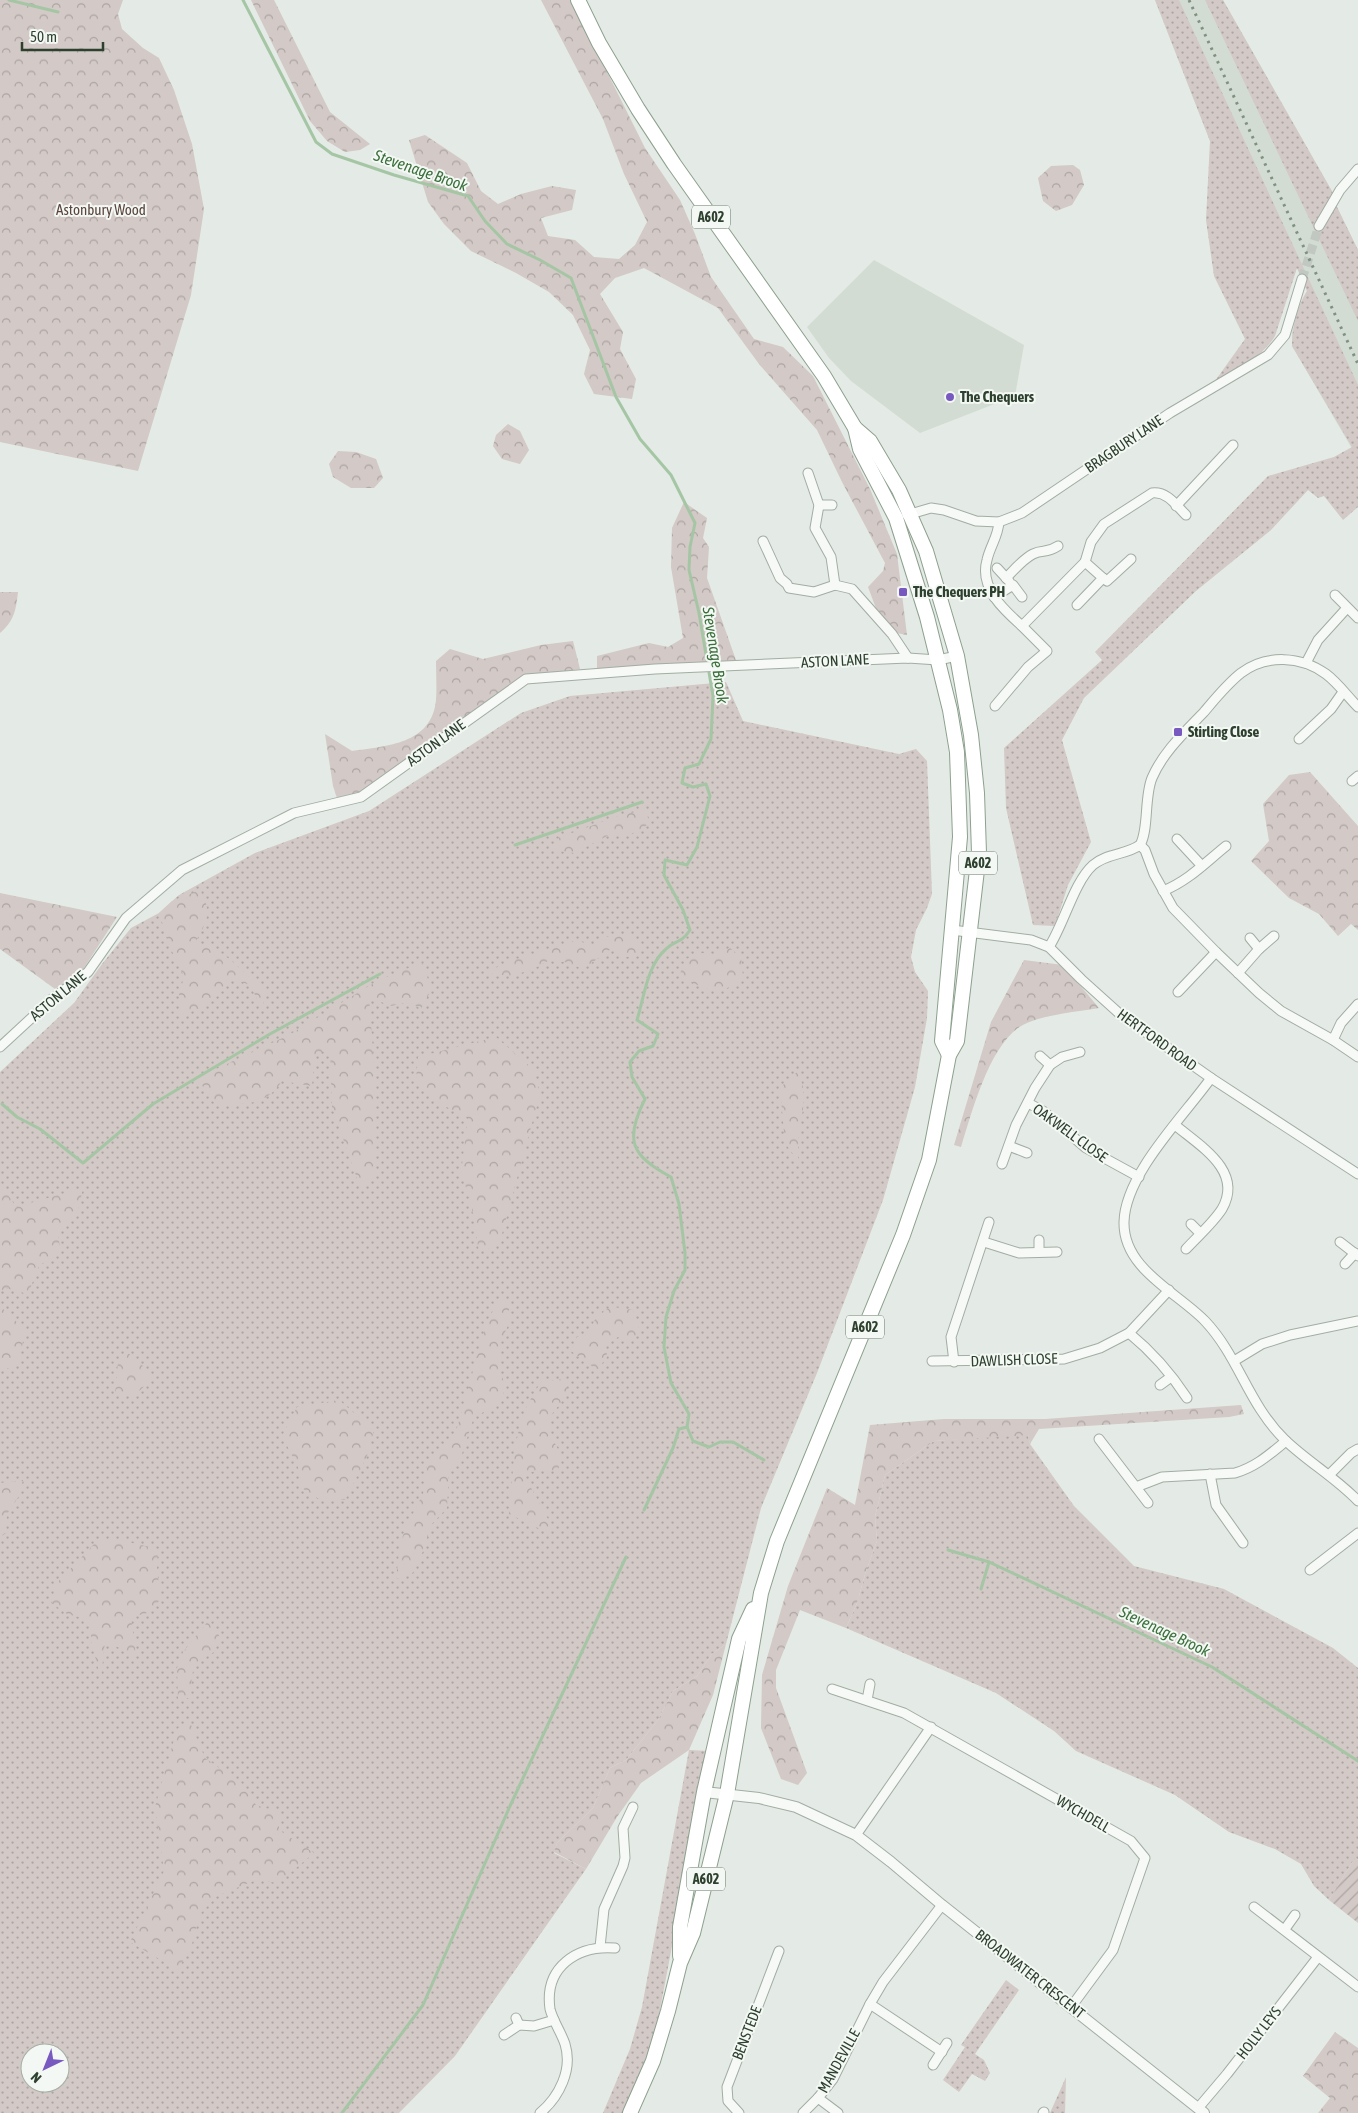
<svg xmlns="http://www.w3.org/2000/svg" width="1358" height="2113" font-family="'Asap Condensed',sans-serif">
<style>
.built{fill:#d3dcd3}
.grass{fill:url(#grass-dots);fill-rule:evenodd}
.forest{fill:url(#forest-crowns)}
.garden{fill:url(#garden-furrows)}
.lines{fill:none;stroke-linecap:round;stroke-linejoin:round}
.stream{stroke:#a5c6a4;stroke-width:3}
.minor-tunnel{stroke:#c0c8c1;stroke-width:9;stroke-dasharray:9 4.5;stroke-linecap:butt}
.minor-casing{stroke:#a2ada3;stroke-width:11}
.tertiary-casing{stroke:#a2ada3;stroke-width:12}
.trunk-casing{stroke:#8da08e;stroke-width:16}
.minor{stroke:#f7f9f7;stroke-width:9}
.tertiary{stroke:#f7f9f7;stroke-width:10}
.trunk{stroke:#fff;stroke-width:14}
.rail{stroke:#7f9281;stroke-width:3;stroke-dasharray:2.5 5;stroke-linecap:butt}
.poi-dot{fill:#7859c0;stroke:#f4f8f4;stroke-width:2}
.labels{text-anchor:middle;stroke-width:4;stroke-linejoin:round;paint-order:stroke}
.shield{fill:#f4f8f4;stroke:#69786a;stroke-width:1}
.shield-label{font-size:14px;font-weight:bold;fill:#2e412f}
.park-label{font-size:15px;fill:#5b453d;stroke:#f4f8f4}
.poi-label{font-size:15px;font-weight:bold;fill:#2e412f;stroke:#f4f8f4;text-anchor:start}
.street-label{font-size:15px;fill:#2e412f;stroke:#f4f8f4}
.water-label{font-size:16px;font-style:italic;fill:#3c713d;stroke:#f4f8f4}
</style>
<defs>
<pattern id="grass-dots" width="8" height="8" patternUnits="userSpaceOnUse" patternTransform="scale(1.25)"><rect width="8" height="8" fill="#d3c9c6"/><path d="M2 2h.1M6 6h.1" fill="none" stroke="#aca5a1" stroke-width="1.8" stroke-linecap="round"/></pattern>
<pattern id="forest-crowns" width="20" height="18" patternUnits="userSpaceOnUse" patternTransform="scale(1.25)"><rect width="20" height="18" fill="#d3c9c6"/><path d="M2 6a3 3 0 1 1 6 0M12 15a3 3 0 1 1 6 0" fill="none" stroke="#aca5a1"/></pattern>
<pattern id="garden-furrows" width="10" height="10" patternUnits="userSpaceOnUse" patternTransform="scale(1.25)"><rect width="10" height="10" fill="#d3c9c6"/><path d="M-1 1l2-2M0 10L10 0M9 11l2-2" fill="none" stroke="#aca5a1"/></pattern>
</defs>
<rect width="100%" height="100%" fill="#e4eae5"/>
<!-- built -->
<g class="built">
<polygon points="1155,0 1223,0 1333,193 1317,221 1322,231 1336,205 1358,250 1358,459 1292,346 1292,332 1302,300 1307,291 1297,268 1210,141"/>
<polygon points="874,260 1024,345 1015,396 920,433 851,381 829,358 807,327"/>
</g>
<!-- grass -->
<g class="grass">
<path d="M1155 0H1179L1358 385V507L1343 520 1324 496 1318 498 1308 490 1271 530 1196 591 1084 698 1062 740 1091 842 1068 885 1055 926 1033 925 1006 808 1004 748 1102 660 1095 652 1268 476 1334 457 1352 447 1292 346C1292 327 1297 307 1307 291L1297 268 1275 336C1262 358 1237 369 1215 381L1245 339 1214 276 1206 220 1210 141Z"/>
<polygon points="1205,0 1223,0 1333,193 1317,221 1322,231 1336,205 1358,250 1358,321"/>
<path d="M726 682 743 721 899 754 916 749 927 761 932 894 927 908 916 930 911 957 915 972 928 991 927 1018 915 1087 883 1200 817 1373 761 1508 726 1644 712 1654 697 1676 673 1691 658 1720 626 1760 610 1768 593 1808 557 1843 554 1853 586 1869 455 2056 399 2113H0V1072L74 1003 102 964 131 928 159 913 179 895 255 853 369 811 521 713 570 696ZM30 2053H60V2083H30Z"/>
<polygon points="1010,1435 1028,1435 1030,1444 1074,1506 1134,1566 1224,1589 1333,1648 1358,1668 1358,1860 1355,1858 1329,1900 1314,1886 1301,1864 1275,1849 1229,1832 1175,1795 1076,1751 1054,1731 996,1693 846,1628 857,1603 866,1571 877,1541 875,1517 885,1475 934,1441"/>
<polygon points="689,1750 709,1751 658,2020 648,2055 625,2113 603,2113 630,2049 642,2007"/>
<polygon points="1006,1980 1019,1990 975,2054 984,2060 990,2073 985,2081 972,2074 959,2092 943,2080 965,2047 961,2045"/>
<polygon points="1066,2077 1065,2113 1050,2113"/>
</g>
<!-- forest -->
<g class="forest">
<polygon points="0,0 123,0 118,14 122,29 143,48 159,58 174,90 192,144 204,209 191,295 138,471 0,442"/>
<polygon points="251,0 274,0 330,112 370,144 360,150 345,152 327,141 310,121"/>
<polygon points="541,0 571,0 645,148 680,200 695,234 711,277 754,339 783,347 813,376 870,489 897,554 907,635 891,632 880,619 868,587 883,571 885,563 842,482 817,430 759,364 718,308 644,268 615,278 600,294 623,332 620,349 636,379 632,399 594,394 584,374 590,350 573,315 549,292 516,273 471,251 444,224 428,202 409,140 425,135 467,163 481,191 498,204 521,194 552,186 576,190 572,210 541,218 548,236 575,240 594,257 619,259 635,245 647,222 624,174 603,119"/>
<polygon points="1073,165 1080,170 1084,185 1072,205 1056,211 1043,201 1038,178 1051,166"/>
<polygon points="508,424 520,431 529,450 520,464 502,459 493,446 496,435"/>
<polygon points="338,451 356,452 376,459 383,478 374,488 351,488 333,477 329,464"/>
<polygon points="684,502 707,518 703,538 709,547 707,578 737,663 597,671 597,656 649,643 668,647 683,638 671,567 672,528"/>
<path d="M0 592H18C16 610 14 621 0 633Z"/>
<path d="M573 641 580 669 525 677 358 795 338 801 333 786 325 734 352 751C387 746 432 744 436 700 437 687 436 674 436 661L450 649 483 659 541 645Z"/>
<polygon points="1310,772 1358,826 1358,930 1351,924 1338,936 1319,914 1289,898 1251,861 1269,841 1263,804 1289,775"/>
<polygon points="645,810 650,823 638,831 623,837 611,834 574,853 551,850 558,838 621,815"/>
<path d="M200 890C213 913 207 921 195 943L211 945 233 962 266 993 262 1009 250 985 231 978C213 1004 209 1006 179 1015V995L184 977 170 947 159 913 172 901Z"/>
<polygon points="0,893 117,917 82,971 55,989 0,949"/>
<polygon points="627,935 642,944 639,956 625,957 611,949 583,969 565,962 548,961 531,970 510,976 486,973 507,962 577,940 592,946 606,937"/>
<path d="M730 948 741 957 743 976C721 1000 705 989 679 976L686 959 702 953 714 954Z"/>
<path d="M1024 960 1063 965 1099 1008C1077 1012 1036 1015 1018 1028 988 1050 972 1112 961 1147L954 1145 991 1022Z"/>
<path d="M423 962 431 990 421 1009 409 1002 391 1006 369 997 376 1091 375 1179 360 1187 332 1107 330 1049 315 1055 312 1086 282 1081C265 1107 243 1104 215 1104L197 1078 289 1035 377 981Z"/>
<polygon points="496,1037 533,1069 540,1094 499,1245 479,1252 471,1202 461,1173 468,1117 440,1104 416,1079 418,1057"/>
<path d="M797 1072C809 1091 802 1113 799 1134 798 1143 798 1152 798 1161L785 1143 780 1088Z"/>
<polygon points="0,1184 2,1185 16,1207 83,1188 77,1216 58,1230 60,1251 39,1266 28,1294 5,1288 0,1292"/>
<path d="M503 1294 509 1304V1323L500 1344V1370L506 1389C497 1404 489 1410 474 1417L461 1457 449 1470 447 1508 429 1527 426 1545 412 1574 396 1579 400 1546 405 1529 423 1494 427 1463 455 1435 487 1321Z"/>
<polygon points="0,1306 25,1330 19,1363 0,1372"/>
<polygon points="613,1307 633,1310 640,1331 631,1342 618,1337 606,1345 607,1357 597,1370 571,1351 577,1337 590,1335 591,1328 598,1313"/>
<path d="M128 1353 153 1375C141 1391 136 1398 115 1395L118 1362Z"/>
<path d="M564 1379 569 1392 549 1418 551 1436 561 1455 558 1471 540 1469 524 1475 554 1530 538 1528 509 1514C513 1484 512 1452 521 1422 525 1407 534 1393 542 1381Z"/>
<polygon points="339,1400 374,1430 367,1456 345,1500 319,1499 302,1488 298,1467 282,1436 297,1407"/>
<polygon points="1241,1405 1244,1414 1229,1417 1039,1429 1030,1444 1028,1435 934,1441 885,1475 875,1517 877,1541 866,1571 857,1603 846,1628 800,1610 776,1670 776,1688 807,1773 798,1785 781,1779 761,1728 762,1675 788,1586 827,1488 855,1505 870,1425 944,1419 1045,1419"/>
<polygon points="23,1480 19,1496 7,1514 6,1533 0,1537 0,1483"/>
<polygon points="111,1538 158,1549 157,1570 161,1599 147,1613 131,1617 136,1656 105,1641 101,1679 91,1641 91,1620 67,1614 52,1603 55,1585 96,1542"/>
<polygon points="209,1620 220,1637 214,1652 194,1664 189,1698 178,1699 177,1668 183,1652"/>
<polygon points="726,1644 713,1695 689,1750 641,1783 617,1817 586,1869 554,1852 557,1843 593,1808 610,1768 626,1760 658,1720 673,1691 697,1676 712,1654"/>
<polygon points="189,1720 205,1758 244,1785 256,1805 279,1812 279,1830 314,1853 278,1883 256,1880 217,1896 200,1914 192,1944 178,1970 130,1942 164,1871 155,1807 177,1729"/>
<polygon points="1335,2032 1358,2048 1358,2113 1318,2113 1330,2098 1303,2076"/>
</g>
<!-- garden -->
<polygon class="garden" points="1355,1858 1358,1860 1358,1923 1329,1900"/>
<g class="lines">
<!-- stream -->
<g class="stream">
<polyline points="9,0 58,12"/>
<path d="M243 0 316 142 332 154 394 175 468 196 485 221 507 244 540 260 571 278 616 397 640 439 671 475 695 523 690 547 689 570 699 613 713 696 711 739 699 764 685 768 682 783 693 787 706 784 710 796 697 847 687 865 665 860 664 875 683 910 690 930C680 945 676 939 666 949 647 965 644 998 637 1020L658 1034 653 1046 639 1051 630 1062 632 1077 645 1099C624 1140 631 1156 671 1177L679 1204 685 1253V1270L674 1291 666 1317 664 1347 671 1383 689 1414 687 1427 693 1441 709 1447 720 1442H733L764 1460"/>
<polyline points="515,845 642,802"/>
<polyline points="2,1104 17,1117 40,1129 83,1163 153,1104 270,1034 380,974"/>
<polyline points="644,1510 673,1448 679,1429 687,1427"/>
<polyline points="948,1550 989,1562 1212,1667 1358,1761"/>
<polyline points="981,1589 989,1562"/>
<polyline points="342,2113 423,2005 510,1806 626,1557"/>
</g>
<!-- minor-tunnel -->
<polyline class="minor-tunnel" points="1302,279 1319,226"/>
<defs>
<g id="minor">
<polyline points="1319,226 1340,190 1358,169"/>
<polyline points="808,473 819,505 815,528 831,557 835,585 852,589 892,634 908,658"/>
<polyline points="819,505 832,505"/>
<polyline points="1176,506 1233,445"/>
<polyline points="907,515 931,508 944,510 976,521 999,522 1022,513 1170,413 1268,355 1285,335 1302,279"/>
<path d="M999 522C998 537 990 546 987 560 979 588 1004 610 1022 626L1085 562 1091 542 1104 524 1152 493C1167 491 1176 505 1186 515"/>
<polyline points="763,541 780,578 787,584 789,588 814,592 835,585"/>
<polyline points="997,568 1009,581"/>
<path d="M1006 578C1014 570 1023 559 1033 554 1043 549 1046 554 1058 546"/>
<polyline points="1103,578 1107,581 1131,559"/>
<polyline points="1335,595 1358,618"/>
<polyline points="994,597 1013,585 1022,597"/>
<polyline points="1077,605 1103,578 1085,562"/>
<polyline points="1306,663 1318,640 1347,608"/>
<polyline points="995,706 1028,667 1047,651 1022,626"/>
<polyline points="1299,739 1331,709 1343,692"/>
<polyline points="1352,781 1358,776"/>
<polyline points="1177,839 1202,866"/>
<polyline points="1140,845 1145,850 1154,874 1173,908 1216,952 1259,993 1281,1011 1333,1040 1358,1057"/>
<path d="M1163 891C1188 881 1205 863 1226 846"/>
<polyline points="952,930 1031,940 1049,947 1081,979 1121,1015 1211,1078 1358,1174"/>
<polyline points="1250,938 1259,949"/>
<path d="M1049 947C1064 924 1074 882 1093 865 1107 853 1126 855 1140 845 1149 830 1144 797 1152 778 1163 752 1185 732 1204 712 1215 699 1227 684 1241 673 1266 654 1301 656 1326 674 1338 683 1348 697 1358 707"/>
<polyline points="1238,973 1259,949 1274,936"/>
<polyline points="1178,992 1216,952"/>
<polyline points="1333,1040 1341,1023 1358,1004"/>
<polyline points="0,1047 52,999 88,972 126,918 182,870 294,813 361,797 526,679 655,669 908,658 938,660 957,656"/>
<polyline points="1040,1056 1050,1065"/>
<path d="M1211 1078C1184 1116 1125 1174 1124 1222 1123 1269 1177 1292 1205 1321 1239 1357 1248 1404 1285 1440 1308 1462 1336 1478 1358 1501"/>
<polyline points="1028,1103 1043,1111 1086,1148 1139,1177"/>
<path d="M1175 1125C1200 1146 1244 1171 1222 1209 1213 1223 1198 1236 1186 1249"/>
<polyline points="1009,1146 1027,1153"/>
<polyline points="1002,1164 1016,1125 1035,1088 1050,1065 1062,1057 1080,1052"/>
<polyline points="1191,1224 1200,1233"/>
<polyline points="1039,1240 1039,1252"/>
<polyline points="984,1242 1019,1253 1057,1252"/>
<polyline points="1340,1242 1358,1256"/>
<polyline points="1345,1264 1355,1253"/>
<path d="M1129 1333C1151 1351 1172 1375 1187 1398"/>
<polyline points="932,1361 1064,1359 1100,1348 1129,1333 1169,1290"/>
<polyline points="1234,1361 1262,1344 1290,1335 1358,1321"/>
<polyline points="954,1362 951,1337 989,1222"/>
<polyline points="1160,1385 1171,1377"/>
<polyline points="1099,1439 1148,1503"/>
<polyline points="1210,1474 1216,1505 1243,1543"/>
<polyline points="1329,1475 1351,1453 1358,1449"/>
<path d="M1136 1487 1162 1477 1235 1473C1256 1467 1270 1454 1286 1441"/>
<polyline points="1310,1570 1358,1533"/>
<polyline points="832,1689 904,1713 1131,1841 1145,1858 1113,1950 1071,2007"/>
<polyline points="867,1700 870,1684"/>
<polyline points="856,1835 931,1727"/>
<polyline points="1254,1907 1358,1987"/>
<polyline points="1285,1929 1295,1915"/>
<polyline points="600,1947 604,1909 623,1866 625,1858 623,1828 633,1807"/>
<polyline points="870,2004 942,2052"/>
<polyline points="519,2025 534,2026 554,2020"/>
<polyline points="504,2035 519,2025 516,2018"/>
<polyline points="933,2065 947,2043"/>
<polyline points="818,2098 838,2113"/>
<polyline points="1199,2107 1227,2074 1318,1957"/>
<path d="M540 2113C559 2097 573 2070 565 2044 561 2032 553 2021 550 2009 544 1967 577 1945 615 1948"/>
<polyline points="739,2113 728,2101 727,2087 779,1951"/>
<polyline points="803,2113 818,2098 833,2079 870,2004 883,1982 942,1905"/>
<polyline points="1043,2113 1044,2112"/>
</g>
<polyline id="tertiary" points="704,1792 759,1798 796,1807 856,1835 891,1862 942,1905 1204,2113"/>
<g id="trunk">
<polyline points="578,0 599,43 638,109 674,164 824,376 855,428 870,441 899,490 926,551 957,656 971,735 977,793 979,853 957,1041 949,1055 929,1160 903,1235 777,1541 761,1593 727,1794 693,1933 680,1963 668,2011 653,2061 630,2113"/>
<polyline points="855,428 860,449 896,518 927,617 950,710 957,752 960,837 942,1041 949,1055"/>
<polyline points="680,1956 680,1927 704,1792 739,1639 753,1609"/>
</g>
</defs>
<!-- minor casing -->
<use href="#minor" class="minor-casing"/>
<!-- tertiary casing -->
<use href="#tertiary" class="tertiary-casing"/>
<!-- trunk casing -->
<use href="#trunk" class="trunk-casing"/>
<!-- minor -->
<use href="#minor" class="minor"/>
<!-- tertiary -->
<use href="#tertiary" class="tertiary"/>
<!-- trunk -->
<use href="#trunk" class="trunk"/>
<!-- rail -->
<polyline class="rail" points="1189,0 1358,364"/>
</g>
<!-- markers -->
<g class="poi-dot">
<circle cx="950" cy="397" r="5"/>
<rect x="898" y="587" width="10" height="10" rx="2.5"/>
<rect x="1173" y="727" width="10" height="10" rx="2.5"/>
</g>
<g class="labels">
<!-- shield labels -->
<g class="shield">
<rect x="692" y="205.5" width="38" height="23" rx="4"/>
<rect x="959" y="851.5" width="38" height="23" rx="4"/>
<rect x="846" y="1315.5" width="38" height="23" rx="4"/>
<rect x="687" y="1867.5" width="38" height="23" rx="4"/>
</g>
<g class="shield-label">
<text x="711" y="222">A602</text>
<text x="978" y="868">A602</text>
<text x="865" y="1332">A602</text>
<text x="706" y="1884">A602</text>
</g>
<!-- park labels -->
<g class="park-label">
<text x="101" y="215">Astonbury Wood</text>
</g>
<!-- poi labels -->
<g class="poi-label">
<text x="960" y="402">The Chequers</text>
<text x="913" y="597">The Chequers PH</text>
<text x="1188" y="737">Stirling Close</text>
</g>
<!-- street labels -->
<g class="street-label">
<text transform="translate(1124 444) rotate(-34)" y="5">BRAGBURY LANE</text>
<text transform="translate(835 661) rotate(-3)" y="5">ASTON LANE</text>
<text transform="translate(436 743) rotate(-36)" y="5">ASTON LANE</text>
<text transform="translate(58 996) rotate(-40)" y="5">ASTON LANE</text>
<text transform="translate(1157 1040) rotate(36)" y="5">HERTFORD ROAD</text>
<text transform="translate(1070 1133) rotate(36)" y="5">OAKWELL CLOSE</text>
<text transform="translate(1014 1360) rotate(-2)" y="5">DAWLISH CLOSE</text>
<text transform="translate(1083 1814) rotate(30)" y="5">WYCHDELL</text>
<text transform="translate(1030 1974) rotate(38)" y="5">BROADWATER CRESCENT</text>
<text transform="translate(747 2033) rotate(-69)" y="5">BENSTEDE</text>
<text transform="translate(1259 2033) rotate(-52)" y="5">HOLLY LEYS</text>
<text transform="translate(839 2061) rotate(-61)" y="5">MANDEVILLE</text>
</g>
<!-- water labels -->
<g class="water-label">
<text transform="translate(421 170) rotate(19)" y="6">Stevenage Brook</text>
<text transform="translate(716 655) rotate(81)" y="6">Stevenage Brook</text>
<text transform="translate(1165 1631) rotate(25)" y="6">Stevenage Brook</text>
</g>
</g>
<!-- north arrow -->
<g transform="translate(45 2068) rotate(223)"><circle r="24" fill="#f4f8f4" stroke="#a5afa5"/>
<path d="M0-4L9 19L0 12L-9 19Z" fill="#7859c0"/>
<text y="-8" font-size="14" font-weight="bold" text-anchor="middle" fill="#2e412f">N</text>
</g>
<!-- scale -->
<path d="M22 42v8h81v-8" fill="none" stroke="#2e412f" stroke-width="2.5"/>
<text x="30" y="42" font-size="15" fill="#2e412f" stroke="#f4f8f4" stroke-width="4" paint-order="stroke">50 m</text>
</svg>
